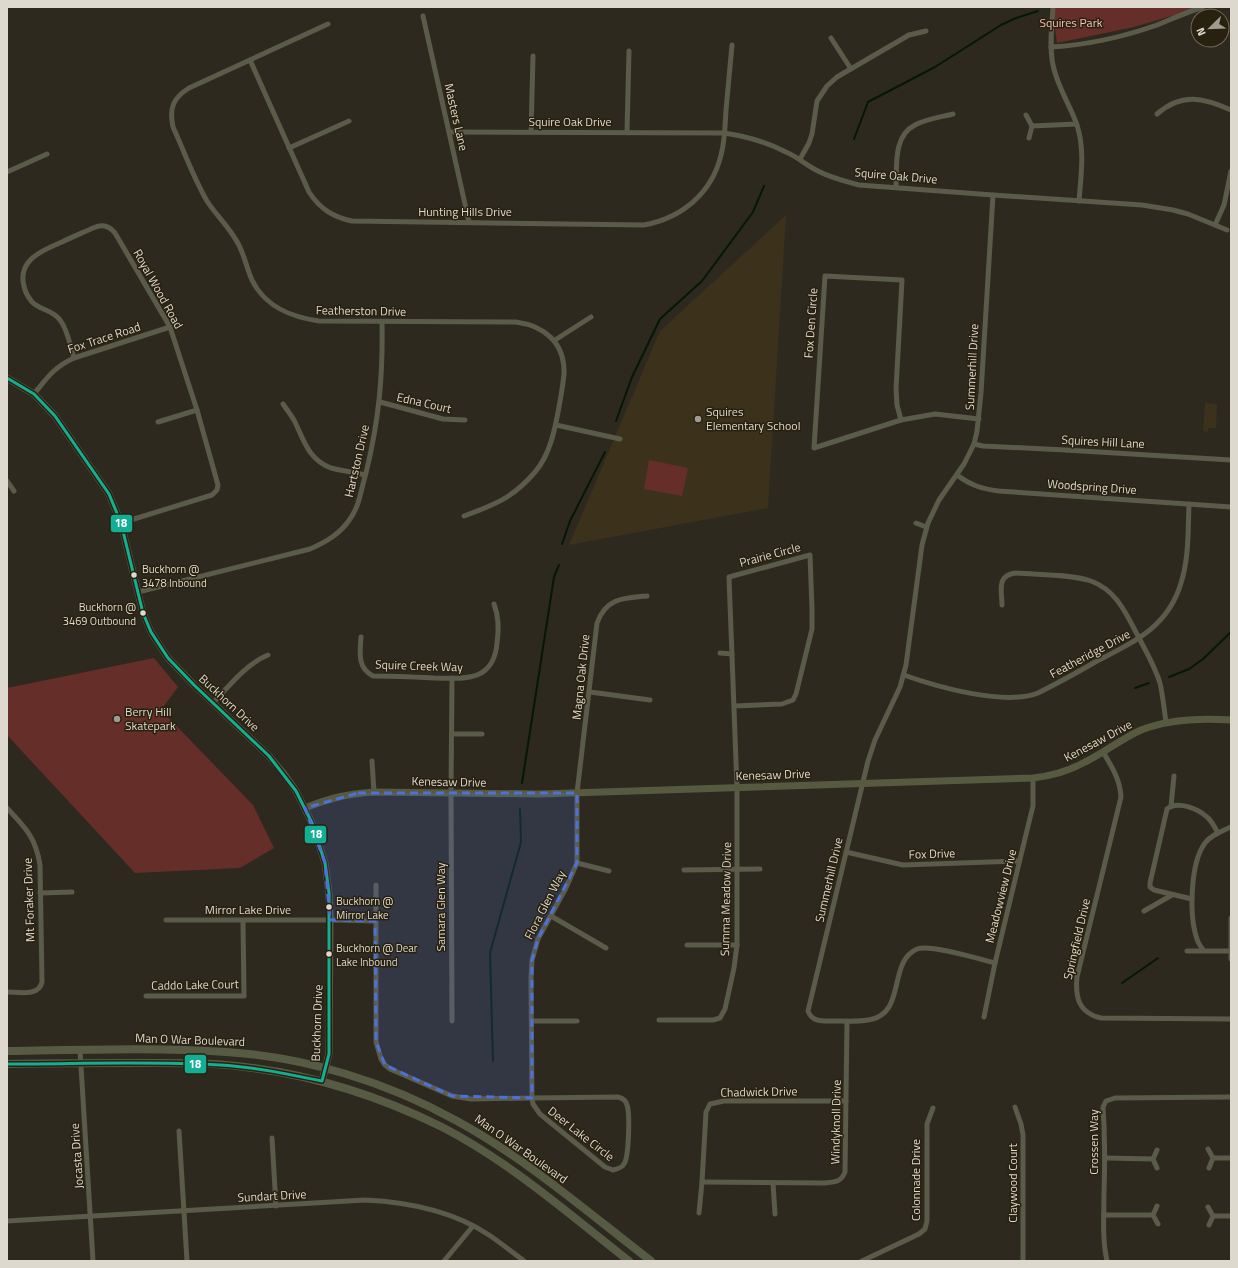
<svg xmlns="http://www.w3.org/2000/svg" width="1238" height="1268" font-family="'Titillium Web',sans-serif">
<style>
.built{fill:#3c321b}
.green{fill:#652e29}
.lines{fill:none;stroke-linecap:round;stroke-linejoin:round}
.stream{stroke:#051806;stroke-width:2}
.street{stroke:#5b5b49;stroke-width:5}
.secondary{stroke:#585a40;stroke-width:7}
.primary{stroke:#585b43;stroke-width:8}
.bus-1-casing{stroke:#292110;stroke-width:6}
.bus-1{stroke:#13af95;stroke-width:3}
.marked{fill:#4d71d6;fill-opacity:0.2;stroke:#4d71d6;stroke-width:3;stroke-dasharray:8 5;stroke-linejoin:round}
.poi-dot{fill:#a09b91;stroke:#292110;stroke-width:1.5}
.bus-dot{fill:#ded9ce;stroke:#292110;stroke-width:1.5}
.labels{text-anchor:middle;stroke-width:3;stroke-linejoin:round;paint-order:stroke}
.bus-label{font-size:11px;fill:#ded9ce;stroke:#292110;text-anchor:start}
.park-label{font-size:12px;fill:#f6c0b9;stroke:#292110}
.street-label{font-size:12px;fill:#ded9ce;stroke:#292110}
.poi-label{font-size:12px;fill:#ded9ce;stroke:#292110;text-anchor:start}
.line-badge{stroke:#292110;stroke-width:1.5}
.badge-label{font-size:11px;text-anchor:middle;font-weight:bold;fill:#fff}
</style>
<rect width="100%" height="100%" fill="#2d291f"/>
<!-- built -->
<g class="built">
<polygon points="786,215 768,508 569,545 660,331"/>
<polygon points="1205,403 1217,404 1216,428 1208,428 1208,432 1203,431"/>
</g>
<!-- green -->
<g class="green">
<polygon points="1053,7 1202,7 1134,27 1057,43 1053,16"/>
<polygon points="649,460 688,468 682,496 644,489"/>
<polygon points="154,658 178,687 161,710 253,805 274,848 240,868 135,873 7,735 7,688"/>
</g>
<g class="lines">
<!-- stream -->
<g class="stream">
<polyline points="1102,7 1103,7"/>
<polyline points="854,139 868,102 935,67 1001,25 1016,18 1038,11"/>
<polyline points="616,421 632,377 660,319 702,281 753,212 764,186"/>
<polyline points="562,544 570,521 605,452"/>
<polyline points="1169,677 1189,669 1203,659 1231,632"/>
<polyline points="1135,688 1149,683"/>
<polyline points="522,783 554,577 559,565"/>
<polyline points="1122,983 1158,958"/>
<polyline points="493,1061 490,953 521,842 520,809"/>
</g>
<!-- street -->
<g class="street">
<path d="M1053 7C1052 26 1049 46 1053 65 1057 86 1070 105 1077 125 1085 150 1081 175 1079 201"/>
<polyline points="423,16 469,222"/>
<path d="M328 24 189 88C173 98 169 108 173 127 184 151 194 179 207 201 216 215 228 226 236 240 244 252 246 267 252 280 265 307 291 317 319 321L516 322C545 326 565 343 564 374 563 385 561 396 559 407 555 429 550 455 535 472 513 498 494 505 464 516"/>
<polyline points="831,38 851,69"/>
<path d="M1051 47C1087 45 1123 37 1157 25 1172 19 1187 12 1203 7"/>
<path d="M250 60 309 192C320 209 333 217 352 221L644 225C682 218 712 193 721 155 725 141 725 125 726 110 728 88 730 67 732 45"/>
<path d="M1157 114C1182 92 1204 98 1231 110"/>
<polyline points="1026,115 1032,126 1029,138"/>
<polyline points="1032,126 1076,124"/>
<path d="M449 132 724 133C746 136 766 142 786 152 798 157 807 166 818 171 831 178 845 181 859 185L993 195 1142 205 1173 210 1188 214 1227 230"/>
<polyline points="531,132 533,56"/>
<polyline points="627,132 629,51"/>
<polyline points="289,148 349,121"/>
<polyline points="800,159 809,143 812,134 817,101 827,86 837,77 909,35 926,31"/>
<polyline points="7,172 47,154"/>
<path d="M896 186C897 166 893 136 915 125 926 119 941 117 953 114"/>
<path d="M993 195 981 393 977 431 974 444 964 464 939 500 928 523 922 545 906 665 900 687 875 740 868 761 808 1011C812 1022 822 1021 832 1021 843 1021 857 1022 868 1020 907 1015 887 962 917 949 931 944 979 959 995 963"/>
<polyline points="1215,225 1224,205 1231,171"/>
<polygon points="825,276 902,280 896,389 897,405 901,420 814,448"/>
<polyline points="555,340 591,317"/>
<path d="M74 358C70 346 68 330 60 320 53 310 40 310 32 302 28 297 25 292 24 286 17 260 43 250 62 242 72 237 82 233 93 228 102 224 108 225 115 233L170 327 197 410 218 485 217 490 212 495 121 523"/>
<path d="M34 394C47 378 54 367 74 358L170 327"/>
<polyline points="380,402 443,419 465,420"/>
<path d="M283 404C287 410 292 416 295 422 304 441 309 460 331 468 342 471 354 472 365 475"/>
<polyline points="901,420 935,414 979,419"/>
<polyline points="158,422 197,410"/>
<polyline points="556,425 620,439"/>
<polyline points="974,444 983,446 1065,450 1231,460"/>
<path d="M957 475C970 485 982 489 999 491L1231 507"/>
<polyline points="7,481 14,491"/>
<polyline points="916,523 926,527"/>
<path d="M138 592 310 549C326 542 340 534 350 519 360 505 361 489 366 473 379 420 383 376 382 322"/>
<path d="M1002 605C1002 591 996 576 1015 573 1038 575 1070 574 1091 581 1118 591 1127 616 1139 638 1147 653 1155 667 1160 683 1163 696 1164 709 1166 722"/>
<path d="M361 637C360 652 357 668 373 676 393 676 414 677 434 678 448 678 464 680 477 675 490 670 496 657 497 643 499 630 499 617 494 604"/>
<polyline points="720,653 732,654"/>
<path d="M904 675C937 687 1005 706 1038 693 1058 683 1078 672 1097 661 1134 642 1168 627 1181 583 1189 558 1188 530 1189 504"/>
<polyline points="590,692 650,700"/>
<path d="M213 703C229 686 246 664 268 655"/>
<polyline points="452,734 482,734"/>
<path d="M1103 752C1112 767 1120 779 1121 797L1077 977C1075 998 1079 1013 1101 1018L1231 1019"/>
<polyline points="372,761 374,792"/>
<polyline points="1171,806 1174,776"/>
<path d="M7 808C25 827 36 838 40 865L42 982C39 997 18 992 7 992"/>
<polyline points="846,852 903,865 1019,861"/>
<polyline points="577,863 609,871"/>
<polyline points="684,870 760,869"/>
<path d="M376 885V1042L381 1059 385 1065 390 1069 452 1096 471 1099 532 1098 531 979 532 960 538 939 566 888 577 863V793L597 623C606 598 623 598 647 596"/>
<polyline points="40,893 72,892"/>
<path d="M1192 899 1154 890 1150 887V883L1167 809C1178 800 1198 809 1207 817 1212 821 1215 828 1218 833"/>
<polyline points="1144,911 1172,895"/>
<polyline points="551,916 606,948"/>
<polyline points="1231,918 1231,959"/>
<polyline points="166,920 330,920 375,921"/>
<polyline points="687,945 737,945"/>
<path d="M1203 950C1201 947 1198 943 1197 939 1189 916 1190 863 1205 843 1211 835 1222 831 1231 827"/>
<polyline points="1187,951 1231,951"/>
<polyline points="146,996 244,996 243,921"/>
<polyline points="984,1017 995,963 1029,822 1033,806 1033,778"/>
<polyline points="659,1020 713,1020 720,1018 725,1009 734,968 737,945 737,788 729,577 810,555 812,609 812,629 796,694 793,700 782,704 735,706"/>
<polyline points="452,1021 451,793 452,678"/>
<polyline points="532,1021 577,1021"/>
<polyline points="80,1050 93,1261"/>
<path d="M618 1097C622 1098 626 1100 627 1105 630 1113 629 1157 624 1164 622 1168 618 1169 613 1170L605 1167 540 1114 533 1104 532 1098Z"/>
<polyline points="1015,1107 1021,1124 1023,1135 1023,1261"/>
<polyline points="179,1131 187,1261"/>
<polyline points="272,1138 276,1206"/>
<polyline points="1208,1149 1213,1158 1209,1168"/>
<polyline points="1157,1150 1153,1159 1157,1168"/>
<polyline points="1105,1158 1153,1159"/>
<polyline points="1213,1158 1231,1158"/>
<path d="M702 1182 823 1183C833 1182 841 1183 845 1172L847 1021"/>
<polyline points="773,1183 775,1214"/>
<polyline points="1157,1206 1153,1215 1158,1224"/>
<polyline points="1208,1207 1213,1216 1209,1225"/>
<polyline points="699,1213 702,1182 706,1112 710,1104 724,1101 846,1101"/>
<polyline points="1104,1215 1153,1215"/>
<polyline points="1213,1216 1231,1216"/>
<path d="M7 1221 365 1200C408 1202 453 1211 489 1235 501 1243 512 1252 524 1261"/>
<polyline points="444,1261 473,1226"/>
<polyline points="862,1261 919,1234 925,1229 927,1221 927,1124 933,1108"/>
<path d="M1107 1261C1102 1239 1104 1216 1104 1193 1105 1164 1105 1135 1103 1107L1106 1101 1115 1098 1231 1097"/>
</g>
<!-- secondary -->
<g class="secondary">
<polyline points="7,378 34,394 55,416 109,494 121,523 143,613 151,632 168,658 194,685 269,756 284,774 296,791 312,823 325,863 329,893 330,920 329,1054 322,1081"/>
<path d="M305 808C330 798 346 794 374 792L540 794 1033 778C1051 776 1069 771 1085 762 1104 753 1121 739 1141 730 1169 719 1201 718 1231 720"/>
</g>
<!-- primary -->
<g class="primary">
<path d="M7 1051C80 1050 153 1047 226 1052 306 1057 387 1082 457 1121 525 1158 589 1213 651 1261"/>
<path d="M7 1064C47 1063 86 1063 126 1063 165 1063 205 1062 245 1067 314 1075 379 1096 442 1127 510 1162 569 1214 629 1261"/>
</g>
<defs>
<path id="bus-1" d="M7 378 34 394 55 416 109 494 121 523 143 613 151 632 168 658 194 685 269 756 296 791 312 823 325 863 329 893V1054L322 1081C288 1074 254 1067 220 1065 149 1061 78 1064 7 1064"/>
</defs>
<!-- bus-1 casing -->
<use href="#bus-1" class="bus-1-casing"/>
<!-- bus-1 -->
<use href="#bus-1" class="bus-1"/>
</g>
<!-- marked area -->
<path class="marked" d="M358 793H577V863L538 939 532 960V1098L452 1096 385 1065 376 1042 375 921 330 920 325 863 305 808Z"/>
<!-- markers -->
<g class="poi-dot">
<circle cx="698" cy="419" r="4"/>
<circle cx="117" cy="719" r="4"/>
</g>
<g class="bus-dot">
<circle cx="134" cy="575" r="3.5"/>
<circle cx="143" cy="613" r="3.5"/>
<circle cx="329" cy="907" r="3.5"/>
<circle cx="329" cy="954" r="3.5"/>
</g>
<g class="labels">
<!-- bus labels -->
<g class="bus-label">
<text x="142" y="573">Buckhorn @<tspan x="142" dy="14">3478 Inbound</tspan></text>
<text x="136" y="611" text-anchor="end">Buckhorn @<tspan x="136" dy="14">3469 Outbound</tspan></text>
<text x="336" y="905">Buckhorn @<tspan x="336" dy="14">Mirror Lake</tspan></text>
<text x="336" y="952">Buckhorn @ Dear<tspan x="336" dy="14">Lake Inbound</tspan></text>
</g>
<!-- park labels -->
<g class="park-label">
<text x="1071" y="27">Squires Park</text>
</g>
<!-- street labels -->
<g class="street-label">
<text transform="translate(456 117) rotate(77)" y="4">Masters Lane</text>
<text x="570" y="126">Squire Oak Drive</text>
<text transform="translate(896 176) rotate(5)" y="4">Squire Oak Drive</text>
<text x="465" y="216">Hunting Hills Drive</text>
<text transform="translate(158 289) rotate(61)" y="4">Royal Wood Road</text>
<text transform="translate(361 311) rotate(1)" y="4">Featherston Drive</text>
<text transform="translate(811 323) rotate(-86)" y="4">Fox Den Circle</text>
<text transform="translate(104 338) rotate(-18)" y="4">Fox Trace Road</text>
<text transform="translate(972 367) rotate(-87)" y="4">Summerhill Drive</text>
<text transform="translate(424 403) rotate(13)" y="4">Edna Court</text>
<text transform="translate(1103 442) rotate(3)" y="4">Squires Hill Lane</text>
<text transform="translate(357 461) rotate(-77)" y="4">Hartston Drive</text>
<text transform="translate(1092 487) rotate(4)" y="4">Woodspring Drive</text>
<text transform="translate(770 555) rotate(-15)" y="4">Prairie Circle</text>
<text transform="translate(1090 654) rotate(-28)" y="4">Featheridge Drive</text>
<text transform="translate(419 666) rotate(2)" y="4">Squire Creek Way</text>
<text transform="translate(581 677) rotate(-84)" y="4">Magna Oak Drive</text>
<text transform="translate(229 703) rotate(43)" y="4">Buckhorn Drive</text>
<text transform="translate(1098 741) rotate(-28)" y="4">Kenesaw Drive</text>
<text transform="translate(773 775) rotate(-2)" y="4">Kenesaw Drive</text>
<text transform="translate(449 782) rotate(1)" y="4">Kenesaw Drive</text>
<text transform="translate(932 854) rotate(-2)" y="4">Fox Drive</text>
<text transform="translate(829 880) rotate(-77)" y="4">Summerhill Drive</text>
<text transform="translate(1001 896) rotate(-76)" y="4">Meadowview Drive</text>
<text transform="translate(726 899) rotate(-89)" y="4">Summa Meadow Drive</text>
<text transform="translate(29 900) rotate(-92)" y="4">Mt Foraker Drive</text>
<text transform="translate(545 905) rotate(-63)" y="4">Flora Glen Way</text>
<text transform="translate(441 907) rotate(-90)" y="4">Samara Glen Way</text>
<text x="248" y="914">Mirror Lake Drive</text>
<text transform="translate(1077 939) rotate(-77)" y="4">Springfield Drive</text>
<text transform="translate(195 985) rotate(-1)" y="4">Caddo Lake Court</text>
<text transform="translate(317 1023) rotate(-88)" y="4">Buckhorn Drive</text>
<text transform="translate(190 1040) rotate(2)" y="4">Man O War Boulevard</text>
<text transform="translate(759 1092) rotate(-1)" y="4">Chadwick Drive</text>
<text transform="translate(836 1122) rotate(-89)" y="4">Windyknoll Drive</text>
<text transform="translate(581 1134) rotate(38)" y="4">Deer Lake Circle</text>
<text transform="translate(1094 1142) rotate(-90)" y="4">Crossen Way</text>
<text transform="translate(521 1149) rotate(35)" y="4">Man O War Boulevard</text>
<text transform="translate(77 1156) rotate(-94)" y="4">Jocasta Drive</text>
<text transform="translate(916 1180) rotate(-90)" y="4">Colonnade Drive</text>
<text transform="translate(1013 1183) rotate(-90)" y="4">Claywood Court</text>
<text transform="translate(272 1196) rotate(-3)" y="4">Sundart Drive</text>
</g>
<!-- poi labels -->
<g class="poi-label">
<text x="706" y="416">Squires<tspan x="706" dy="14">Elementary School</tspan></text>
<text x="125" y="716">Berry Hill<tspan x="125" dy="14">Skatepark</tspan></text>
</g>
</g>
<g class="line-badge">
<rect x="110" y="514" width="23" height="19" rx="4" fill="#13af95"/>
<rect x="304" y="825" width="23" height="19" rx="4" fill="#13af95"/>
<rect x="184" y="1054" width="23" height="20" rx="4" fill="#13af95"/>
</g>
<g class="badge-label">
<text x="121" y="527">18</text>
<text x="316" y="838">18</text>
<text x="195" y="1068">18</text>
</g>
<!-- border -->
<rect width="1238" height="1268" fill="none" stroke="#ded9ce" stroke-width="16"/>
<!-- north arrow -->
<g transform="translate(1210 28) rotate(247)"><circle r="19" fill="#292110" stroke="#716b5c"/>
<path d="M0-3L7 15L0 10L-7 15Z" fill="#a09b91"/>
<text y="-6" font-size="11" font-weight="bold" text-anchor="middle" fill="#ded9ce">N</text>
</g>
</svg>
